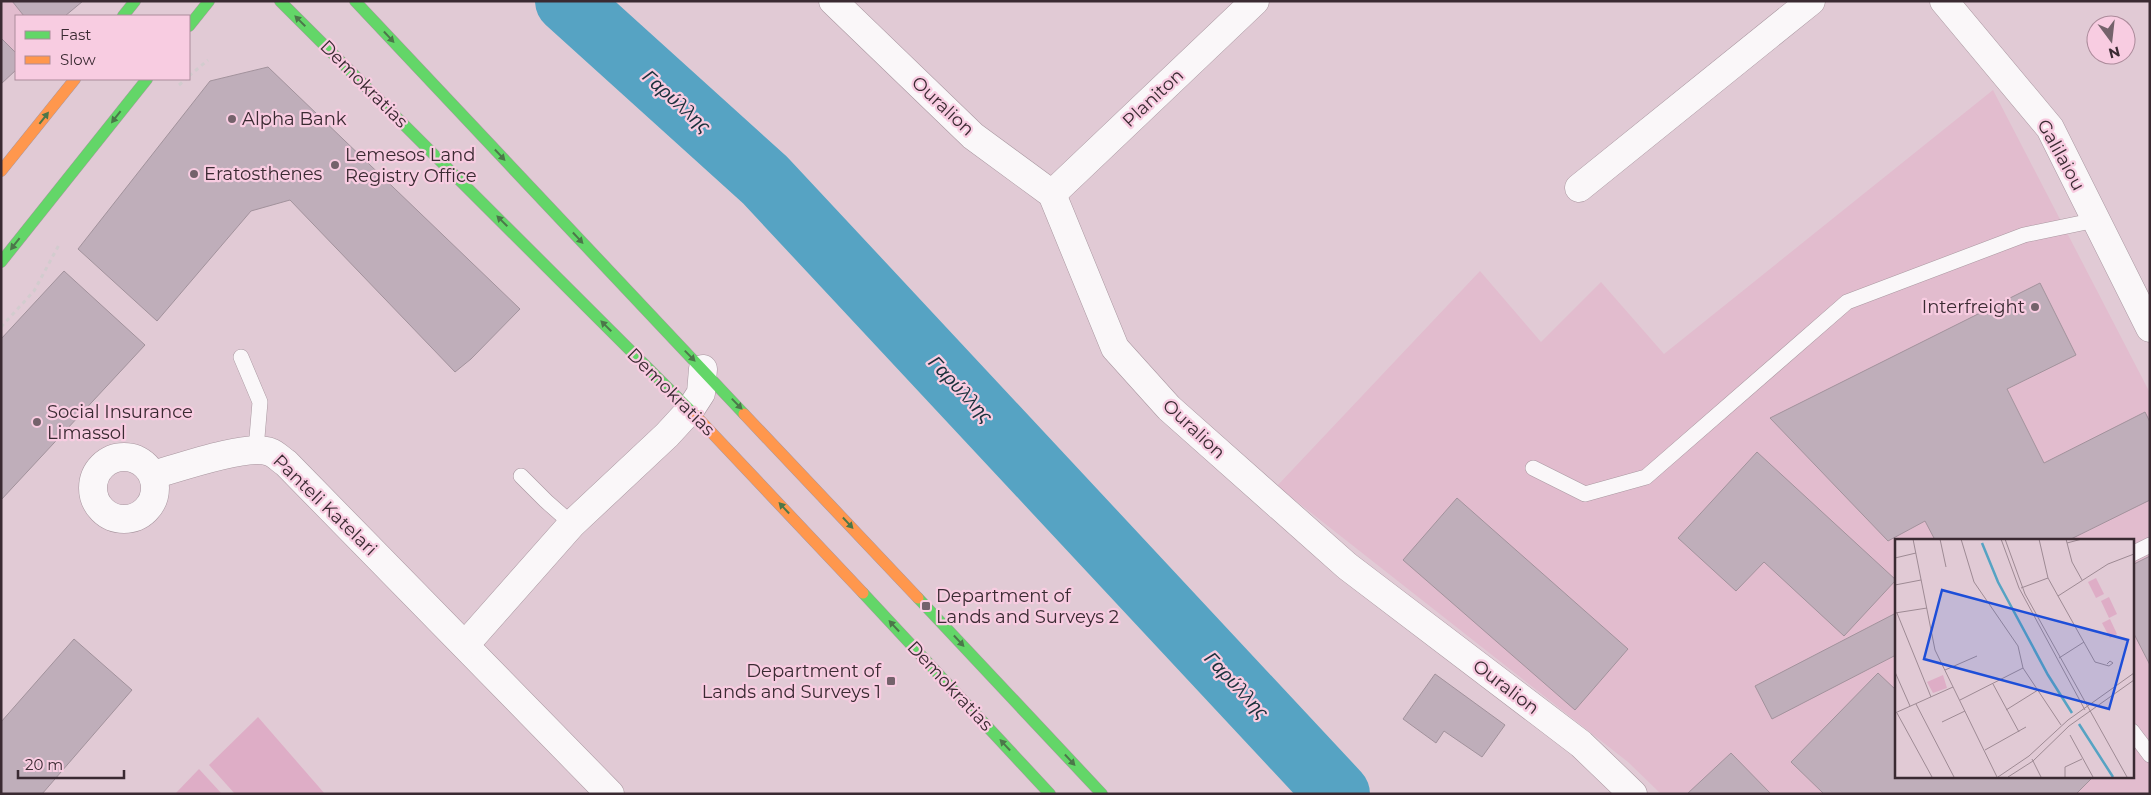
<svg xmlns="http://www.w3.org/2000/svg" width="2151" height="795" font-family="Montserrat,sans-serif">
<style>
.built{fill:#e2bcce;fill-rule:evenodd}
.green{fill:#deadc6}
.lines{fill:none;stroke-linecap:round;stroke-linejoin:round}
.river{stroke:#56a3c3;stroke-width:64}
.building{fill:#bfaeba;stroke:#a2929c}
.lane-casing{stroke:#a997a0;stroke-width:16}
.street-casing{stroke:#a997a0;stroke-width:29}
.fast-casing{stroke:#a997a0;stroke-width:12}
.slow-casing{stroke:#a997a0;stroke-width:12}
.path{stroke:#d2ccce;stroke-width:3;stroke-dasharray:4 4;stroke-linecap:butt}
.lane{stroke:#faf7f9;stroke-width:15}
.street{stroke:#faf7f9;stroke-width:28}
.fast{stroke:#63d668;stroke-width:11}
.slow{stroke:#ff974d;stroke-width:11}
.oneway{fill:#4c774a}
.poi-dot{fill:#74626b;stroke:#f8cce1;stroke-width:2}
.labels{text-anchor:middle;stroke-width:4.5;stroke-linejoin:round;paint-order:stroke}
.street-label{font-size:18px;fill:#3a2a32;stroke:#f8cce1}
.poi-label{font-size:18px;fill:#3a2a32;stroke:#f8cce1;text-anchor:start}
.water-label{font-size:19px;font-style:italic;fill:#1a313c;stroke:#f8cce1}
.inset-river{fill:none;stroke:#56a3c3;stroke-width:2.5}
.inset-road{fill:none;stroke:#9e8a94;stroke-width:1}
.view{fill:#1d4ed8;fill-opacity:0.15;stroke:#1d4ed8;stroke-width:2.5}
.inset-edge{fill:none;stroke:#3a2a32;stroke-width:2.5}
</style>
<rect width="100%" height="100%" fill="#e1cad5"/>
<!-- built -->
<g class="built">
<polygon points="1,1 59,1 48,16 16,16 16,60 1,81"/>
<path d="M1993 90 2150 393V794H1661L1628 762 1277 486 1480 271 1541 342 1601 282 1664 354ZM1896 540H2132V776H1896Z"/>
</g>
<!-- green -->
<g class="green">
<polygon points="258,717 325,794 235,794 209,765"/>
<polygon points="199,769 222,794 175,794"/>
</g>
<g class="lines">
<!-- river -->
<polyline class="river" points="567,1 765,180 1338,794"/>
</g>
<!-- building -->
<g class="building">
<polygon points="12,1 83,1 65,16 24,16"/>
<polygon points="1,38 16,53 16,70 1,84"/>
<polygon points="268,67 520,309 471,359 455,372 290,200 251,211 157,321 78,249 210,81"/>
<polygon points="64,271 145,345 1,500 1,339"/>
<polygon points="2040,283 2076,355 2007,389 2044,463 2145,412 2150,422 2150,500 2069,540 1935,540 1925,521 1888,541 1770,418"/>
<polygon points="1757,452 1896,580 1844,636 1764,562 1736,591 1678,538"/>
<polygon points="1457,498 1628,649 1575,710 1403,560"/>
<polygon points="2150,556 2150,665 2132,630 2132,565"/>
<polygon points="1896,613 1896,655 1772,719 1755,686"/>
<polygon points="74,639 132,690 42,794 1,794 1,722"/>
<polygon points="1878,673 1896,690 1896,776 2094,776 2076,794 1824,794 1791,762"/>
<polygon points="1435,674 1505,725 1482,757 1444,731 1436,743 1403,719"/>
<polygon points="1731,753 1771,794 1687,794"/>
</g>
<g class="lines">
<defs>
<g id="lane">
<polyline points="241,357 260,402 256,449"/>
<polyline points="1533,468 1585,494 1646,477 1847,302 2024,235 2096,220"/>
<polyline points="521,476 546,501 572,524"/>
<polyline points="2132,554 2150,545"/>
<polyline points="2132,731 2150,755"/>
</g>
<g id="street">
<polyline points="833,1 973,136 1052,194 1115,348 1169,408 1347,566 1581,744 1633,794"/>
<polyline points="1944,1 2050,128 2150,328"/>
<polyline points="1579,188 1811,1"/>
<polyline points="1052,194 1255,1"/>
<circle cx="124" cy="488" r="31"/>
<path d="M153 475C178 468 248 443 270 452 276 454 281 460 286 463L610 794"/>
<polyline points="465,645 572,524 667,435 690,410 701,393 703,369"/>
</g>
<g id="fast">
<polyline points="280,1 695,415"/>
<polyline points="355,1 744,414"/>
<polyline points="123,16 135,1"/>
<polyline points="189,26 209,1"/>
<polyline points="1,262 147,79"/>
<polyline points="863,593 1050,794"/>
<polyline points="918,598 1102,794"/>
</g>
<g id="slow">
<polyline points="1,171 75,79"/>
<polyline points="744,414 918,598"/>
<polyline points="695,415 863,593"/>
</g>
</defs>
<!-- lane casing -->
<use href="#lane" class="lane-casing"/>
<!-- street casing -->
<use href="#street" class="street-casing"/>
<!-- fast casing -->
<use href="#fast" class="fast-casing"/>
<!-- slow casing -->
<use href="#slow" class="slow-casing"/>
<!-- path -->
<g class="path">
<polyline points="189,76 208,60"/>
<polyline points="179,85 186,79"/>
<polyline points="1,327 34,291 60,243"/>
</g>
<!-- lane -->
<use href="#lane" class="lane"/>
<!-- street -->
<use href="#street" class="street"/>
<!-- fast -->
<use href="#fast" class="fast"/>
<!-- slow -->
<use href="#slow" class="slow"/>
</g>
<!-- one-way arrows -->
<defs><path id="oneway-solid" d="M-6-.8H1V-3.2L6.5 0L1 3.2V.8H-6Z" transform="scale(1.25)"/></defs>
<g class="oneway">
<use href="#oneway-solid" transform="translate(300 21) rotate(-135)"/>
<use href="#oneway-solid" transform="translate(389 37) rotate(47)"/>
<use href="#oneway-solid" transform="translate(116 117) rotate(128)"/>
<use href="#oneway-solid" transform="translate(44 118) rotate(-52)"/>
<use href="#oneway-solid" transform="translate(500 155) rotate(47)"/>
<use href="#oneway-solid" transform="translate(502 221) rotate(-135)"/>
<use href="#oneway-solid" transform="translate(578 238) rotate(47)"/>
<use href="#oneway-solid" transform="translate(15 244) rotate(128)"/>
<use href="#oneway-solid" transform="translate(606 326) rotate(-135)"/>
<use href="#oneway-solid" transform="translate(690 356) rotate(46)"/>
<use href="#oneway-solid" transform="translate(737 404) rotate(46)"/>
<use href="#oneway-solid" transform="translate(784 508) rotate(-133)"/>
<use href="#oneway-solid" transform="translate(848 523) rotate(47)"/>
<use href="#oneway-solid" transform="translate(894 626) rotate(-133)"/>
<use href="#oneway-solid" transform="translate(959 641) rotate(47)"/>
<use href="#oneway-solid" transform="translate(1005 745) rotate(-133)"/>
<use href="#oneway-solid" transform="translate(1070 760) rotate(47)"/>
</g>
<!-- markers -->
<g class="poi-dot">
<circle cx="232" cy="119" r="5"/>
<circle cx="335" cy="165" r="5"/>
<circle cx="194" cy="174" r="5"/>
<circle cx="2035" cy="307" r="5"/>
<circle cx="37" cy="422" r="5"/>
<rect x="921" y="601" width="10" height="10" rx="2.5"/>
<rect x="886" y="676" width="10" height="10" rx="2.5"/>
</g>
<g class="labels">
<!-- street labels -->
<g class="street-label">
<text transform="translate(364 84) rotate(45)" y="6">Demokratias</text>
<text transform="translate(1153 98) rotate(-43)" y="6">Planiton</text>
<text transform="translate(943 106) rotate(43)" y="6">Ouralion</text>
<text transform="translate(2061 155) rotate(61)" y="6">Galilaiou</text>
<text transform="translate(671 392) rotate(45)" y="6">Demokratias</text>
<text transform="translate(1194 429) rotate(43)" y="6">Ouralion</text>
<text transform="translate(325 505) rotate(44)" y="6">Panteli Katelari</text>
<text transform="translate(950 686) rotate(47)" y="6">Demokratias</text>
<text transform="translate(1506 687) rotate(37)" y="6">Ouralion</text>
</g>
<!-- poi labels -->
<g class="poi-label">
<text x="242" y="125">Alpha Bank</text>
<text x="345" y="161">Lemesos Land<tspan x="345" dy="21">Registry Office</tspan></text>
<text x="204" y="180">Eratosthenes</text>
<text x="2025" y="313" text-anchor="end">Interfreight</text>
<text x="47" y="418">Social Insurance<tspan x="47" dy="21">Limassol</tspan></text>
<text x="936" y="602">Department of<tspan x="936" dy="21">Lands and Surveys 2</tspan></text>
<text x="881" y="677" text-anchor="end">Department of<tspan x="881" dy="21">Lands and Surveys 1</tspan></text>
</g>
<!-- water labels -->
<g class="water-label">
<text transform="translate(677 101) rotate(42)" y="7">Γαρύλλης</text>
<text transform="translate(961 389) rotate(47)" y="7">Γαρύλλης</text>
<text transform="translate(1237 685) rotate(47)" y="7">Γαρύλλης</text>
</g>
</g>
<!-- overview -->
<g transform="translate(1895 539)">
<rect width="239" height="239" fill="#e1cad5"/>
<path d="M201 39 209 55 201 59 193 43ZM214 58 222 75 214 79 206 62ZM215 80 222 95 215 99 207 84ZM48 136 52 149 38 154 32 143Z" fill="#deadc6"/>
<path class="inset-river" d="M87 4 103 43 153 136 177 174M184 185 218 238"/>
<path class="inset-road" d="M18 0 40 111 102 238M45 0 51 28M66 0 79 43 123 107 128 129 166 186M106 0 124 49 190 171M110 0 130 55 232 238M144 0 153 39 163 57 200 123 214 127 218 124 215 122 212 125M171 0 177 23 187 41M172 4 187 0M0 19 21 14M0 46 26 41M126 49 153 39M163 57 213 25 239 15M0 74 32 69M2 74 36 158M164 119 189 103M50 131 82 117M0 133 15 167M98 145 124 193M65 161 128 129M21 165 59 238M111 171 143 151M0 174 58 148M2 174 37 238M47 183 70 172M175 196 198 238M90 211 131 188M137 220 146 238M103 238 134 217 173 181 239 134M113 238 138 222 174 187 239 141M170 238V228L187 220"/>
<path class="view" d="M47 51 233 101 214 170 29 120Z"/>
<rect width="239" height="239" class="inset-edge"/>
</g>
<!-- border -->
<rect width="2151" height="795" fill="none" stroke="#3a2a32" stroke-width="5"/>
<!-- legend -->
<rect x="15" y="15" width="175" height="65" fill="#f8cce1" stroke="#ac8b9b"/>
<rect x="25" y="31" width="25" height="8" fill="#63d668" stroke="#ac8b9b"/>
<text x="60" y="40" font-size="15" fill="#3a2a32">Fast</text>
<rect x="25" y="56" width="25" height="8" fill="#ff974d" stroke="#ac8b9b"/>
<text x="60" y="65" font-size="15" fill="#3a2a32">Slow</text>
<!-- north arrow -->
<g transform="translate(2111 40) rotate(165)"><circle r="24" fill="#f8cce1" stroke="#ac8b9b"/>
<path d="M0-4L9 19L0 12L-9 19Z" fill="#74626b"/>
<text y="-8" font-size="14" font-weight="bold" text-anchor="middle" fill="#3a2a32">N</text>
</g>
<!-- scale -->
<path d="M18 770v8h106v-8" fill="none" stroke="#3a2a32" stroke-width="2.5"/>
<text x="25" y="770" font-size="15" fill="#3a2a32" stroke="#f8cce1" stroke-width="4" paint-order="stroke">20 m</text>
</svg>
